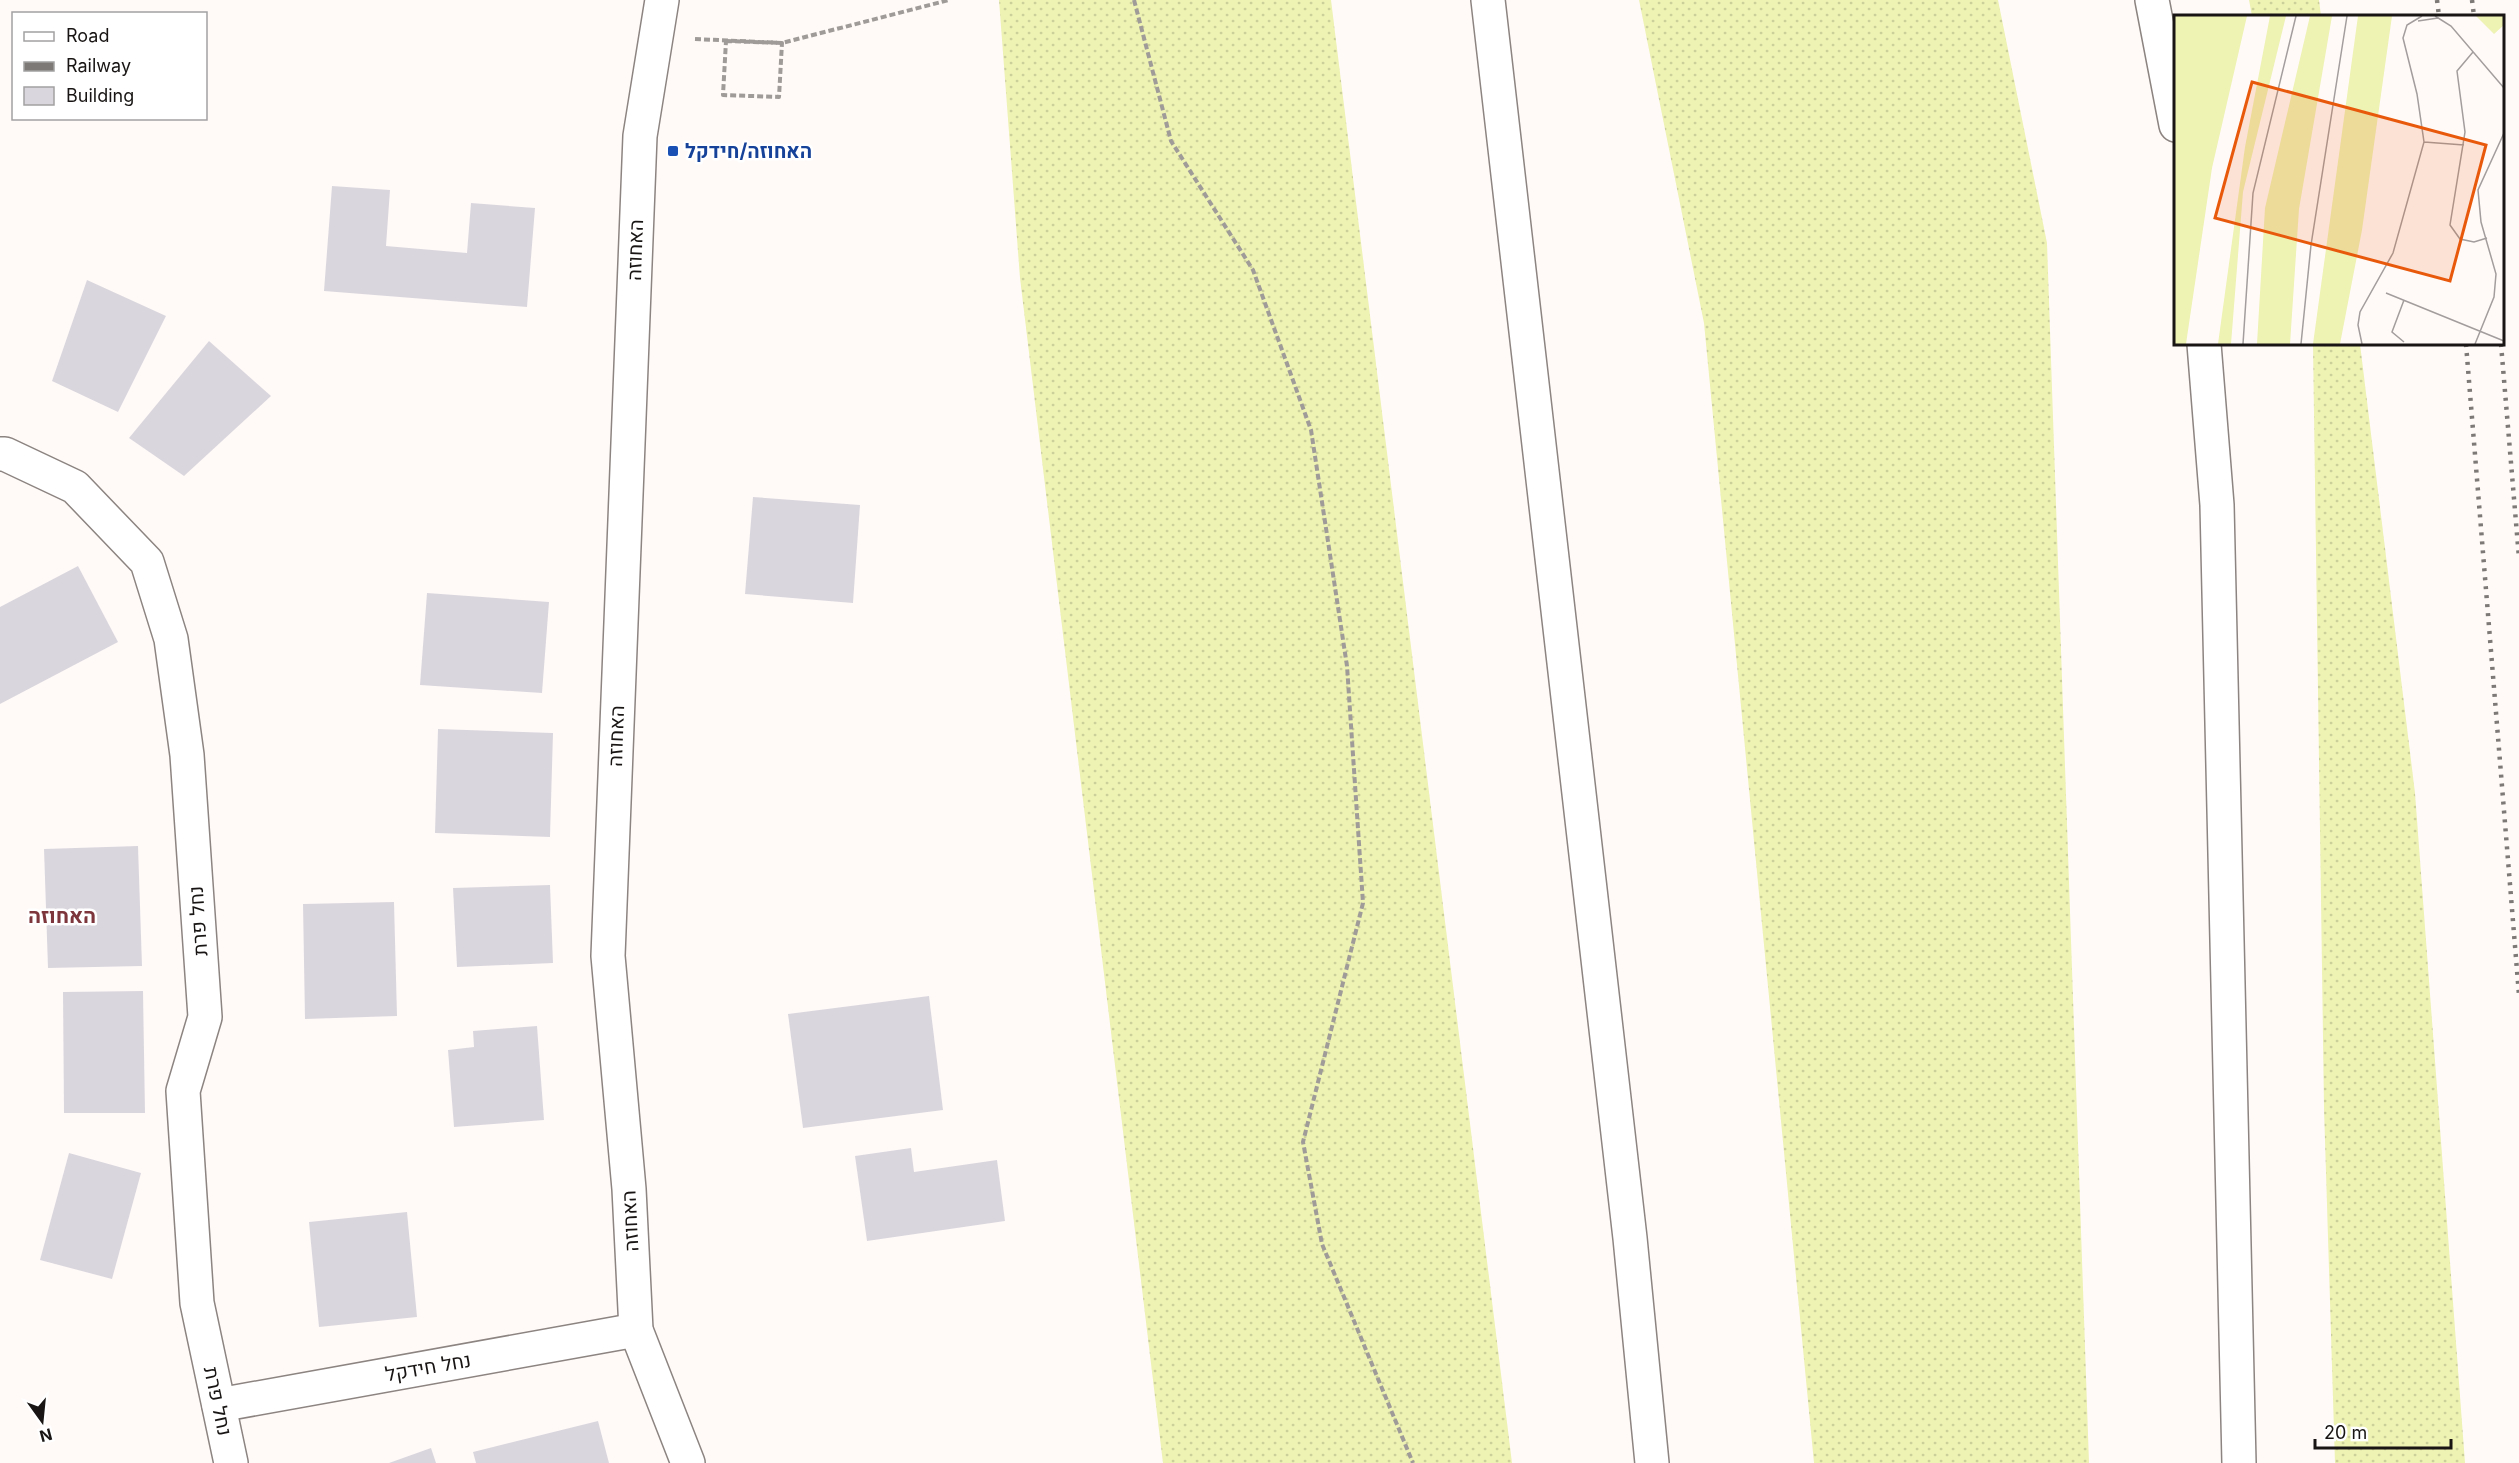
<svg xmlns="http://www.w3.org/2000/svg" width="2519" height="1463" font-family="Inter,Heebo,sans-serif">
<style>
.grass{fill:url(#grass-dots)}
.building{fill:#dad6dd}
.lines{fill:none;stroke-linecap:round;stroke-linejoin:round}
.street-casing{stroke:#8c8481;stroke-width:36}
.highway-casing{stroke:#8c8481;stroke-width:36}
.path{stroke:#9f9b99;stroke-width:4;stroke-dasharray:6 3;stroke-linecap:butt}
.street{stroke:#fff;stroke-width:33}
.highway{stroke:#fff;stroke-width:33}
.rail{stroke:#7d7977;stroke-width:4.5;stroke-dasharray:3 6;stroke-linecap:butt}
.transit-dot{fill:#1a4fb4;stroke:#fff;stroke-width:2}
.labels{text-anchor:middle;stroke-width:5;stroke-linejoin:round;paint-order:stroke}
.transit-label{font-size:20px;font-weight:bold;fill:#164399;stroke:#fff;text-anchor:start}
.street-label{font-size:20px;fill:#181514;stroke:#fff}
.neighbourhood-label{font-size:21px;font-weight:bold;fill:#7d363b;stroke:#fff}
.inset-road{fill:none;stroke:#a39e9d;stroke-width:1.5}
.view{fill:#e8590c;fill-opacity:0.15;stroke:#e8590c;stroke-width:3}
.inset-edge{fill:none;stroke:#181514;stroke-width:3}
</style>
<defs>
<pattern id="grass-dots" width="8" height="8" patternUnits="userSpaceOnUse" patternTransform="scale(1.5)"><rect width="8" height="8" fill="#eef2b3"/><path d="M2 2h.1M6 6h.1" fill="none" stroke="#cbcf99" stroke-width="1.8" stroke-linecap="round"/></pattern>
</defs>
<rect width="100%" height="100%" fill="#fffaf8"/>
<!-- grass -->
<g class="grass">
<polygon points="999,0 1331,0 1512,1463 1163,1463 1020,278"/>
<polygon points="1639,0 1998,0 2047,243 2089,1463 1814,1463 1704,323"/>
<polygon points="2249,0 2319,0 2321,16 2252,16"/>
<polygon points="2313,344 2360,344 2415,793 2465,1463 2335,1463 2324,1108"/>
</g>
<!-- building -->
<g class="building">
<polygon points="332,186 390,190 386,246 467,253 471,203 535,208 527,307 324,291"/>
<polygon points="87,280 166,316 118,412 52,381"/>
<polygon points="209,341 271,396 184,476 129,438"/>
<polygon points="753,497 860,505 853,603 745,594"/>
<polygon points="78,566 118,642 0,704 0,607"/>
<polygon points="427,593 549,602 542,693 420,685"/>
<polygon points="438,729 553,733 550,837 435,833"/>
<polygon points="138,846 142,966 48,968 44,849"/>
<polygon points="550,885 553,963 457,967 453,888"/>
<polygon points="394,902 397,1016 305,1019 303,904"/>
<polygon points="143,991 145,1113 64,1113 63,992"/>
<polygon points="929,996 943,1110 803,1128 788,1014"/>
<polygon points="537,1026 544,1120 454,1127 448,1050 474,1047 473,1031"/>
<polygon points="911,1148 914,1172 997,1160 1005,1221 867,1241 855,1156"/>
<polygon points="69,1153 141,1173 112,1279 40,1260"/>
<polygon points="407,1212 417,1317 319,1327 309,1222"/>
<polygon points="598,1421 609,1463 476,1463 473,1452"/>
<polygon points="431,1448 436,1463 389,1463"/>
</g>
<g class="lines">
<defs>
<g id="street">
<polyline points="662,0 640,136 608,956 629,1189 636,1330 688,1463"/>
<polyline points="0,454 5,454 75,487 147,562 171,639 187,755 205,1017 183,1091 197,1303 231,1463"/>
<polyline points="219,1405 636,1330"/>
</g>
<g id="highway">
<polyline points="1488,0 1630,1238 1652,1463"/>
<polyline points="2152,0 2176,125"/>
<polyline points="2204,344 2217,505 2239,1463"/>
</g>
</defs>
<!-- street casing -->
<use href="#street" class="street-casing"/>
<!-- highway casing -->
<use href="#highway" class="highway-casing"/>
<!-- path -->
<g class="path">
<polyline points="1134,0 1171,141 1253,270 1311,430 1347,666 1363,903 1303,1142 1322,1244 1413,1463"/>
<polyline points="695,39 782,43 949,0"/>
<polygon points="726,41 782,43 779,97 723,95"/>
</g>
<!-- street -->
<use href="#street" class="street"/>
<!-- highway -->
<use href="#highway" class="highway"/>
<!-- rail -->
<g class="rail">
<polyline points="2437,0 2439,16"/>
<polyline points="2472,0 2474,16"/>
<polyline points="2466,344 2519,995"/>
<polyline points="2501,344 2519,558"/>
</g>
</g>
<!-- markers -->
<rect class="transit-dot" x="667" y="145" width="12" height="12" rx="3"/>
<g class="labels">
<!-- transit labels -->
<g class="transit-label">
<text x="685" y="158">האחוזה/חידקל</text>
</g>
<!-- street labels -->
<g class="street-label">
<text transform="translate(635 250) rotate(-88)" y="7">האחוזה</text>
<text transform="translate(616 736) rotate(-88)" y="7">האחוזה</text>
<text transform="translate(198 921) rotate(-94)" y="7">נחל פרת</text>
<text transform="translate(630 1221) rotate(-93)" y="7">האחוזה</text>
<text transform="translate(428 1367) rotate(-10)" y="7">נחל חידקל</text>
<text transform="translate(218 1401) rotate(78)" y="7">נחל פרת</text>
</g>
<!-- neighbourhood labels -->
<g class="neighbourhood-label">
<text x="62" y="923">האחוזה</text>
</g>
</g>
<!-- overview -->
<g transform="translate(2174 15)">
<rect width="330" height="330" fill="#fffaf8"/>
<path d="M0 1H73L38 153 12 329H0ZM96 1H112L69 177 57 329H44L71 132ZM136 1H158L125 194 116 329H83L91 193ZM184 1H218L188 215 166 329H139ZM302 1H330V10L320 19Z" fill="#eef2b3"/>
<path class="inset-road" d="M261 1 277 11 330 73M244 6 264 3M299 37 283 56 291 117 276 210 286 224 300 227 313 223M250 127 290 130M212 278 330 326M230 285 218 317 230 327M69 329 79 178 122 1M127 329 137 230 173 1M188 329 184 310 186 297 219 238 250 127 243 79 229 23 233 10 248 1M301 329 320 282 322 259 307 207 304 175 330 118"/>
<path class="view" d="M78 67 312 130 276 266 41 203Z"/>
<rect width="330" height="330" class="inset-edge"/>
</g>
<!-- legend -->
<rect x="12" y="12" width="195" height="108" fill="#ffffff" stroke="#a3a1a1" stroke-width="1.5"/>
<rect x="24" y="32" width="30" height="9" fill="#ffffff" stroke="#a3a1a1" stroke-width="1.5"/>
<text x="66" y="42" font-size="18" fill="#181514">Road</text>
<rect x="24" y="62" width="30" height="9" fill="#7d7977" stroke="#a3a1a1" stroke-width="1.5"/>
<text x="66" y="72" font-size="18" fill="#181514">Railway</text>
<rect x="24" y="87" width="30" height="18" fill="#dad6dd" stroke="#a3a1a1" stroke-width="1.5"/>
<text x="66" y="102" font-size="18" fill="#181514">Building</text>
<!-- north arrow -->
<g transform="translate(42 1421) rotate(165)" stroke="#ffffff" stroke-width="4.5" paint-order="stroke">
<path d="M0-4.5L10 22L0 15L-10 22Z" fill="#181514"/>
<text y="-9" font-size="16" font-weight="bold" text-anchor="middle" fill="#181514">N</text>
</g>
<!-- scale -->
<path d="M2315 1439v9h136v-9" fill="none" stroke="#181514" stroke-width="3"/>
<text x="2324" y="1439" font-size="18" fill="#181514" stroke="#ffffff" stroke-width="4.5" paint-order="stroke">20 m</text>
</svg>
